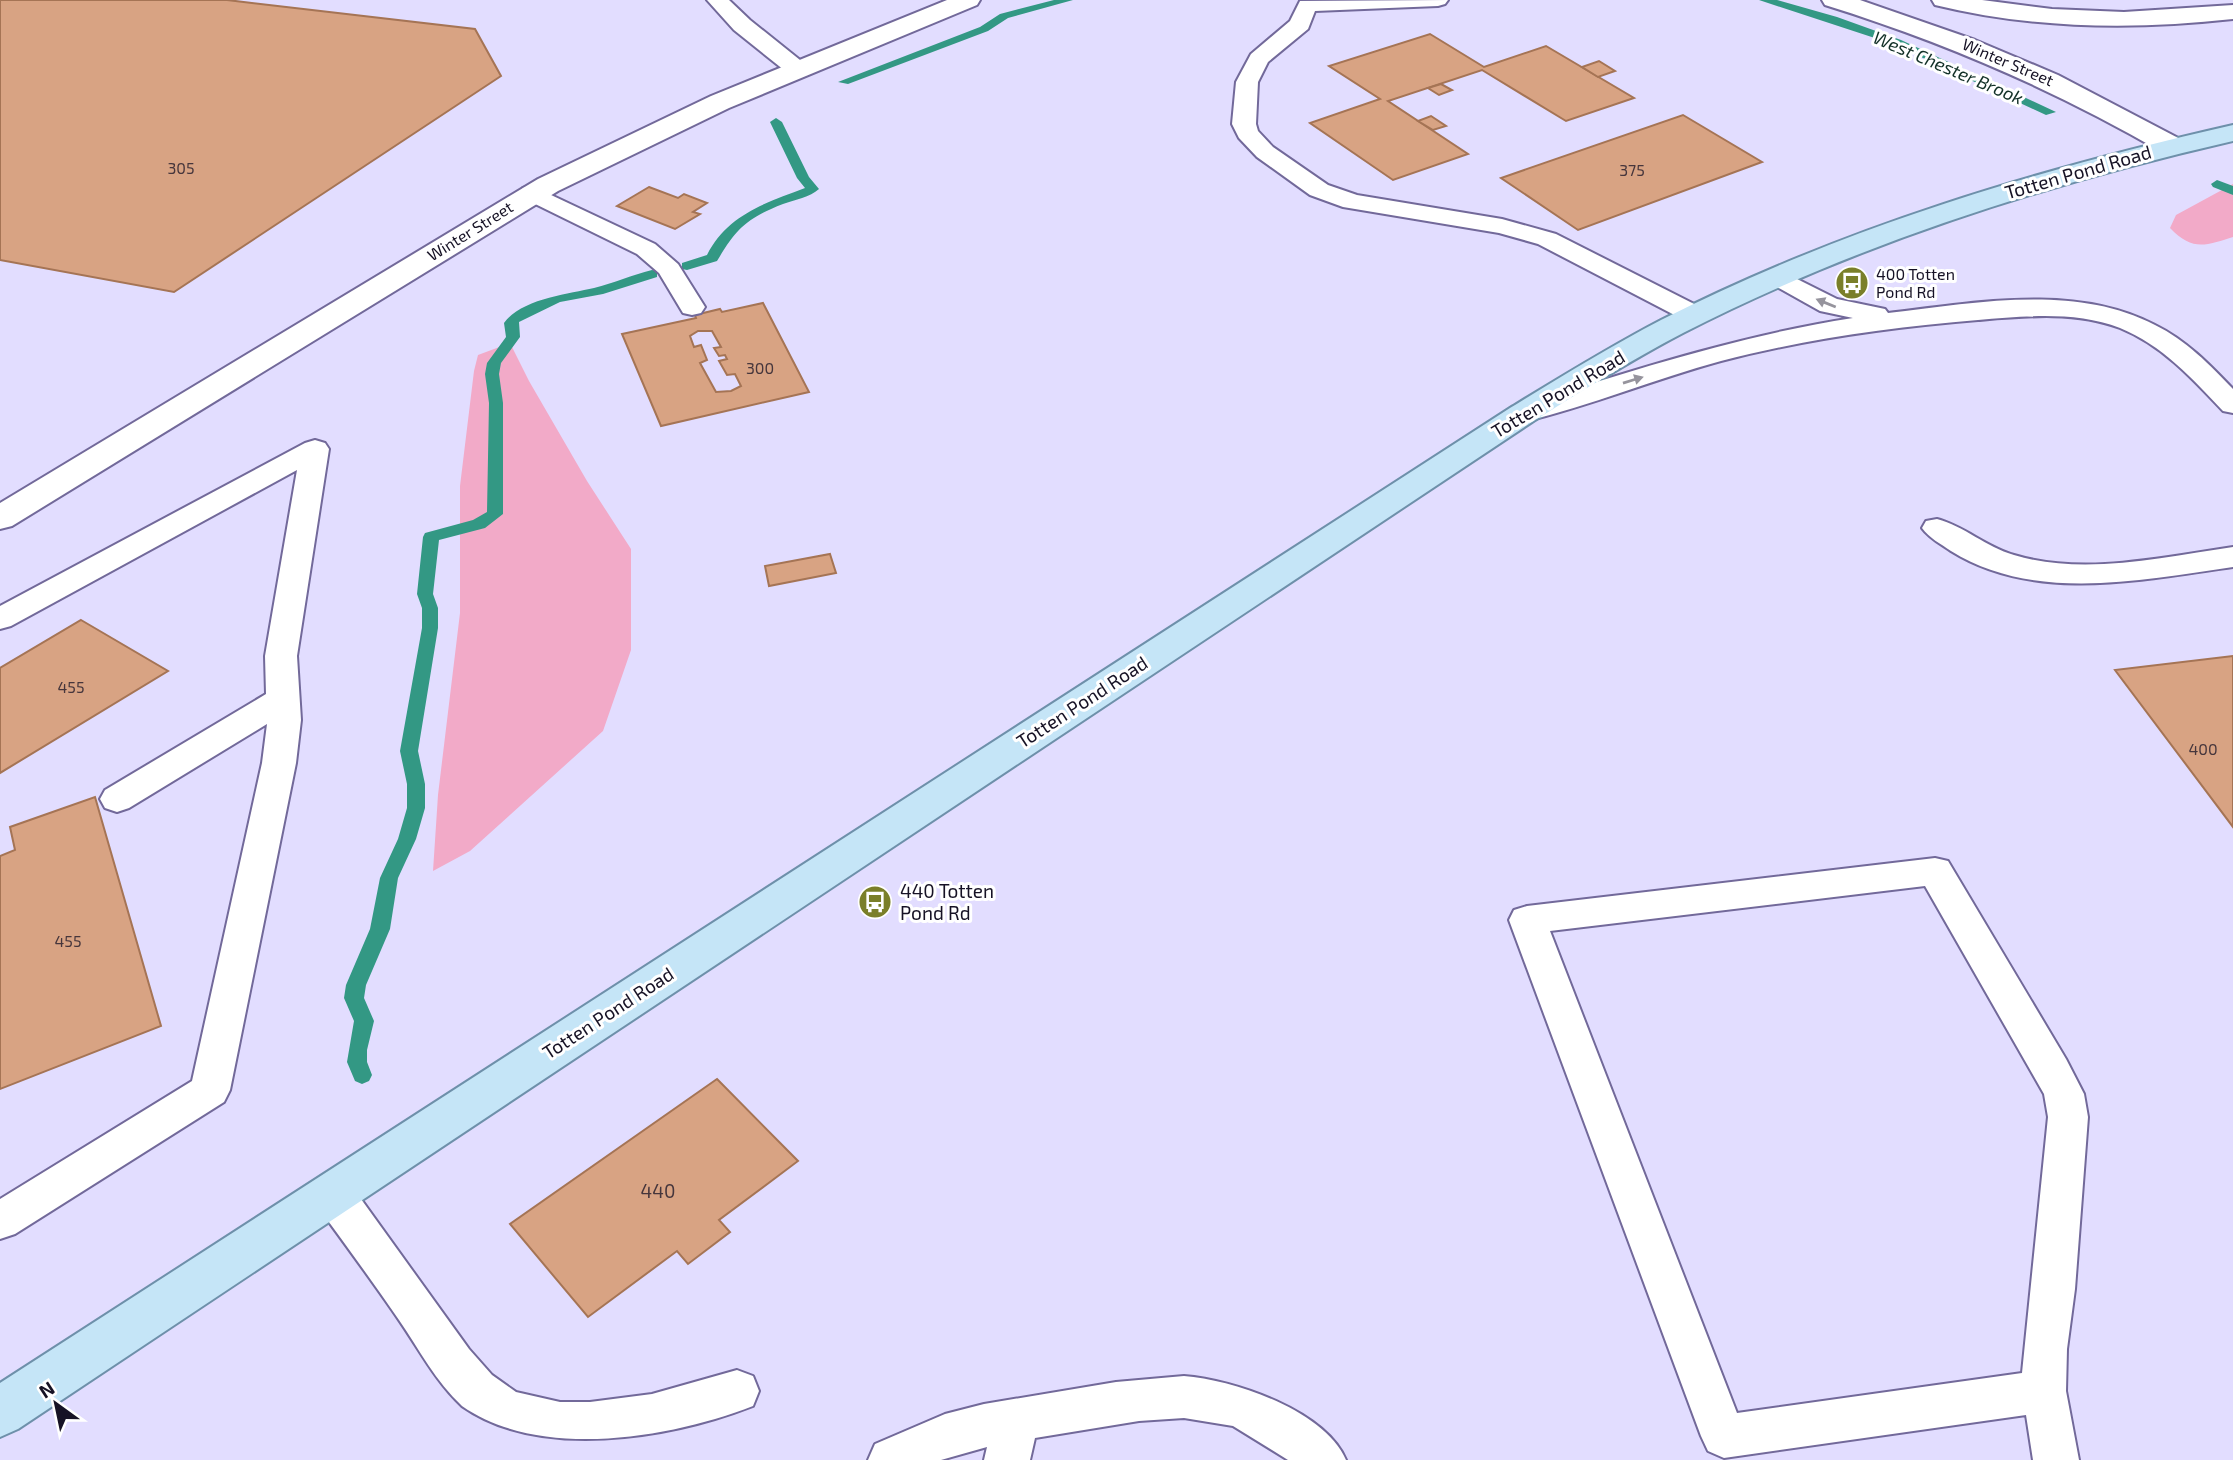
<svg xmlns="http://www.w3.org/2000/svg" width="2233" height="1460" font-family="'Exo 2',sans-serif">
<style>
.green{fill:#f2aac8}
.lines{fill:none;stroke-linecap:round;stroke-linejoin:round}
.stream{fill:#339884;fill-rule:evenodd}
.building{fill:#d8a383;stroke:#a57455;stroke-width:2;fill-rule:evenodd}
.service-casing{stroke:#72699a;stroke-width:4}
.minor-casing{stroke:#72699a;stroke-width:4}
.tertiary-casing{stroke:#72699a;stroke-width:4}
.primary-casing{stroke:#6e90aa;stroke-width:4}
.service{fill:#fff;fill-rule:evenodd}
.minor{fill:#fff;fill-rule:evenodd}
.tertiary{fill:#fff;fill-rule:evenodd}
.primary{fill:#c5e5f7;fill-rule:evenodd}
.oneway{fill:#96949d}
.labels{text-anchor:middle;stroke-width:6;stroke-linejoin:round;paint-order:stroke}
.far-street-label{font-size:16px;fill:#161225;stroke:#fff}
.number-label{font-size:16px;fill:#46363c}
.far-poi-label{font-size:16px;fill:#161225;stroke:#fff;text-anchor:start}
.far-water-label{font-size:18px;font-style:italic;fill:#123027;stroke:#fff}
.street-label{font-size:19px;fill:#161225;stroke:#fff}
.poi-label{font-size:19px;fill:#161225;stroke:#fff;text-anchor:start}
.near-number-label{font-size:19px;fill:#46363c}
</style>
<rect width="100%" height="100%" fill="#e2ddff"/>
<!-- green -->
<g class="green">
<path d="M2233 184V237C2205 246 2192 251 2170 228L2176 215Z"/>
<polygon points="510,343 529,381 587,481 631,549 631,650 603,731 470,851 433,871 438,795 460,613 460,486 474,371 478,355"/>
</g>
<g class="lines">
<!-- stream -->
<g class="stream">
<polygon points="1054,0 1073,0 1008,18 988,31 848,84 838,82 980,27 1000,14"/>
<polygon points="1759,0 1777,0 1837,17 1901,40 2056,112 2046,115 1893,44"/>
<path d="M776 118 782 122 809 177 819 189C810 197 795 200 783 204 747 218 736 229 717 261L687 270 682 269V263L707 255C727 215 765 203 805 188L797 178 770 122Z"/>
<polygon points="2217,180 2233,186 2233,195 2213,187 2211,184"/>
<path d="M652 270 657 271V277L603 294 560 302 519 322 520 337 501 363 499 374 503 403V514L485 528 439 540 433 594 438 608V628L418 751 425 784V808L416 839 398 878 390 929 366 985 364 998 374 1021 367 1050V1062L372 1075 369 1081 362 1084 355 1081 347 1062 354 1021 344 998 346 985 370 929 380 878 398 839 407 808V784L400 751 422 628V608L417 594 423 537 425 533 473 520 487 512 489 403 485 374 487 363 506 337 504 323C521 299 568 294 594 288 614 283 632 275 652 270Z"/>
</g>
</g>
<!-- building -->
<g class="building">
<polygon points="0,0 227,0 475,29 501,76 174,292 0,260"/>
<polygon points="1430,34 1484,67 1546,46 1634,98 1566,121 1482,70 1388,101 1468,154 1393,180 1310,123 1380,99 1329,66"/>
<polygon points="1599,61 1615,71 1598,77 1582,67"/>
<polygon points="1441,84 1452,90 1439,95 1428,88"/>
<polygon points="1683,115 1762,162 1578,230 1501,178"/>
<polygon points="1431,116 1446,126 1433,130 1418,121"/>
<polygon points="649,187 678,198 684,194 707,203 693,212 700,214 675,229 617,206"/>
<path d="M763 303 809 392 661 426 622 334 696 318 695 315 720 309 722 312ZM698 331H712L721 347 714 348 719 356 725 355 727 359 719 361 727 375 735 374 741 386 731 391 716 392 700 363 707 360 701 345 694 347 690 336Z"/>
<polygon points="830,554 836,573 769,586 765,566"/>
<polygon points="81,620 168,671 0,773 0,668"/>
<polygon points="2233,656 2233,827 2115,670"/>
<polygon points="95,797 161,1026 0,1089 0,856 15,850 10,827"/>
<polygon points="717,1079 798,1161 719,1220 730,1232 688,1264 677,1251 588,1317 510,1224"/>
</g>
<g class="lines">
<defs>
<g id="service">
<polygon points="707,0 729,0 750,20 805,64 808,69 805,74 789,74 734,30"/>
<polygon points="1448,0 1445,4 1438,6 1315,11 1308,29 1268,62 1258,82 1256,124 1258,131 1273,147 1328,185 1357,195 1502,219 1556,234 1704,309 1708,315 1704,321 1695,323 1686,321 1538,244 1499,233 1343,207 1310,195 1257,157 1239,138 1232,124 1236,82 1251,54 1290,21 1300,1"/>
<polygon points="532,186 655,244 678,264 705,307 701,313 692,315 683,313 659,273 637,254 523,198 520,193 523,188"/>
<path d="M1777 269 1837 299 1885 309 1888 313C1973 303 2076 283 2155 325 2186 340 2210 365 2233 389V413L2223 411C2193 379 2162 345 2120 328 2076 311 2025 316 1978 320 1892 327 1805 339 1721 361 1655 379 1590 406 1523 422L1513 420 1509 414 1513 408C1625 373 1736 336 1853 318L1820 311 1768 282 1764 277 1768 272Z"/>
<polygon points="315,440 325,443 329,449 297,656 301,720 296,763 230,1090 224,1102 15,1234 0,1239 0,1199 192,1081 262,763 267,724 129,808 117,812 105,808 100,799 105,790 266,694 265,656 297,470 11,626 0,629 0,606 305,443"/>
<path d="M1937 519C1964 526 1986 547 2014 555 2084 576 2163 557 2233 547V567C2142 580 2034 603 1951 551 1941 544 1929 538 1922 528L1926 521Z"/>
<path d="M1935 858 1948 861 2066 1059 2084 1094 2088 1117 2075 1289 2067 1349 2066 1391 2079 1460H2033L2026 1415 1724 1458 1708 1451 1701 1436 1509 920 1514 910 1527 906ZM1925 886 2044 1094 2048 1117 2022 1373 1737 1413 1550 931Z"/>
<path d="M333 1176 348 1181 469 1349 492 1375 516 1392 560 1402H590L652 1394 737 1370 753 1376 759 1391 753 1406C668 1439 539 1460 462 1406 436 1382 419 1349 399 1320 373 1282 345 1244 318 1207L312 1194 318 1181Z"/>
<path d="M1184 1376C1235 1380 1325 1411 1346 1460H1288L1233 1426 1184 1418 1139 1421 1035 1438 1030 1460H984L987 1447 941 1460H868L875 1444 945 1414 984 1404 1116 1382Z"/>
</g>
<path id="minor" d="M1932 0H1982L2052 9 2124 12 2233 5V19C2134 30 2033 29 1935 5Z"/>
<g id="tertiary">
<polygon points="947,0 980,0 977,5 729,108 558,191 12,526 0,529 0,503 538,179 711,96"/>
<path d="M1822 0H1860L1975 40 2058 75 2182 140 2186 146 2182 152 2172 154 2162 152C2055 90 1944 42 1825 5Z"/>
</g>
<path id="primary" d="M2233 125V141C2043 185 1857 244 1683 333 1631 360 1582 391 1532 422L18 1429 0 1437V1383L1510 408C1559 378 1609 347 1661 320 1842 228 2036 170 2233 125Z"/>
</defs>
<!-- service casing -->
<use href="#service" class="service-casing"/>
<!-- minor casing -->
<use href="#minor" class="minor-casing"/>
<!-- tertiary casing -->
<use href="#tertiary" class="tertiary-casing"/>
<!-- primary casing -->
<use href="#primary" class="primary-casing"/>
<!-- service -->
<use href="#service" class="service"/>
<!-- minor -->
<use href="#minor" class="minor"/>
<!-- tertiary -->
<use href="#tertiary" class="tertiary"/>
<!-- primary -->
<use href="#primary" class="primary"/>
</g>
<!-- one-way arrows -->
<defs><path id="oneway-solid" d="M-6-.8H1V-3.2L6.5 0L1 3.2V.8H-6Z" transform="scale(1.75)"/></defs>
<g class="oneway">
<use href="#oneway-solid" transform="translate(1826 303) rotate(-158)"/>
<use href="#oneway-solid" transform="translate(1633 380) rotate(-17)"/>
</g>
<!-- icons -->
<defs>
<symbol id="bus-disc" viewBox="-11 -11 22 22"><circle r="9.5" fill="#7a7f29" stroke="#fff"/><path d="M-5-6H5V4H4V6H2V4H-2V6H-4V4H-5ZM-3.5-4V0h7V-4ZM-3.5 1.2v1.5H-2V1.2ZM2 1.2v1.5H3.5V1.2Z" fill="#fff"/></symbol>
</defs>
<g fill-rule="evenodd">
<use href="#bus-disc" x="1833" y="264" width="38" height="38"/>
<use href="#bus-disc" x="856" y="883" width="38" height="38"/>
</g>
<g class="labels">
<!-- far-street labels -->
<g class="far-street-label">
<text transform="translate(2008 62) rotate(23)" y="6">Winter Street</text>
<text transform="translate(470 231) rotate(-32)" y="6">Winter Street</text>
</g>
<!-- number labels -->
<g class="number-label">
<text x="181" y="174">305</text>
<text x="1632" y="176">375</text>
<text x="760" y="374">300</text>
<text x="71" y="693">455</text>
<text x="2203" y="755">400</text>
<text x="68" y="947">455</text>
</g>
<!-- far-poi labels -->
<g class="far-poi-label">
<text x="1876" y="280">400 Totten<tspan x="1876" dy="18">Pond Rd</tspan></text>
</g>
<!-- far-water labels -->
<g class="far-water-label">
<text transform="translate(1948 68) rotate(23)" y="6">West Chester Brook</text>
</g>
<!-- street labels -->
<g class="street-label">
<text transform="translate(2078 172) rotate(-16)" y="7">Totten Pond Road</text>
<text transform="translate(1558 394) rotate(-31)" y="7">Totten Pond Road</text>
<text transform="translate(1082 702) rotate(-33)" y="7">Totten Pond Road</text>
<text transform="translate(608 1013) rotate(-33)" y="7">Totten Pond Road</text>
</g>
<!-- poi labels -->
<g class="poi-label">
<text x="900" y="898">440 Totten<tspan x="900" dy="22">Pond Rd</tspan></text>
</g>
<!-- near-number labels -->
<g class="near-number-label">
<text x="658" y="1198">440</text>
</g>
</g>
<!-- north arrow -->
<g transform="translate(56 1404) rotate(327)" stroke="#ffffff" stroke-width="5" paint-order="stroke">
<path d="M0-5L12 26L0 18L-12 26Z" fill="#161225"/>
<text y="-10" font-size="19" font-weight="bold" text-anchor="middle" fill="#161225">N</text>
</g>
</svg>
